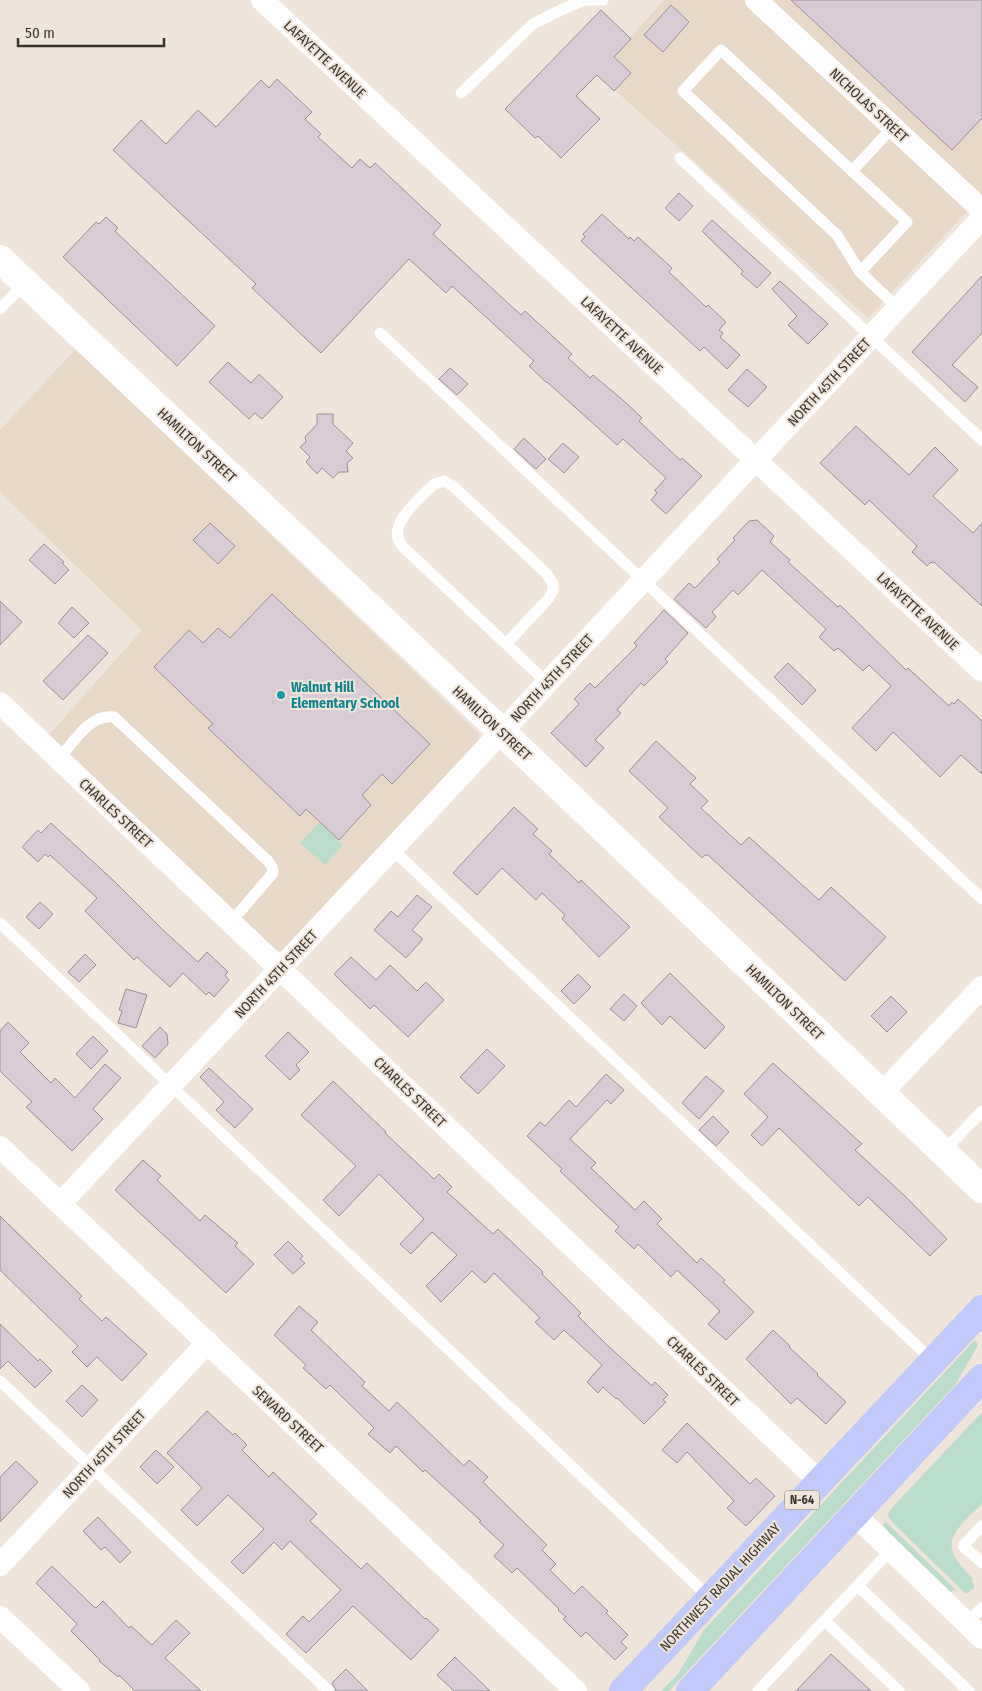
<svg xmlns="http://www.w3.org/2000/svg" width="982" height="1691" font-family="'Fira Sans Condensed',sans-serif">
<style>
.built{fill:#e8d8c7}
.green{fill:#b9ddca}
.building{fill:#d8cbd4;stroke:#998c95}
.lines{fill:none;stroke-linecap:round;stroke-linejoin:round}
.lane{stroke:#fff;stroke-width:11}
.street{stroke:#fff;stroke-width:22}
.secondary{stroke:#fff;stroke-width:28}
.primary{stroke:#c1c8fa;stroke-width:28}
.culture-dot{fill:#0f9aa8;stroke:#f0e5da;stroke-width:2}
.labels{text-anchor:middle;stroke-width:4;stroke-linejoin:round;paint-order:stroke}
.shield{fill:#f0e5da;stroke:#6f6962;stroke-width:1}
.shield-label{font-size:12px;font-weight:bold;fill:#38342f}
.street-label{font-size:14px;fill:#38342f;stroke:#f0e5da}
.culture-label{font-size:14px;font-weight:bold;fill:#0d838f;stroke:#f0e5da;text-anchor:start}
</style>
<rect width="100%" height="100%" fill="#f0e5da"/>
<!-- built -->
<g class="built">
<polygon points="664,0 982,0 982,195 868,318 597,74"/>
<polygon points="76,349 478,733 479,738 476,745 284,950 279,951 274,948 49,735 142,630 0,492 0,430"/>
</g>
<!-- green -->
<g class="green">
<polygon points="320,822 343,845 325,865 300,843"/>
<polygon points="974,1341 977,1342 978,1345 955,1385 669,1691 661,1691 678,1674 704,1630"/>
<path d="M982 1412V1503C952 1534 936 1543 973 1579L972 1580 974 1584V1588L966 1594 894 1524 888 1516 889 1511Z"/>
<polygon points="886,1522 958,1592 953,1590 951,1592 886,1530 883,1524"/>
</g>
<!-- building -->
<g class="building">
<polygon points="791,0 982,0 982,118 952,150"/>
<polygon points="671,5 689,22 663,52 644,35"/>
<polygon points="601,10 631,39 614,57 631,73 614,91 597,75 576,96 600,119 561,158 538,136 535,138 505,109"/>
<polygon points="277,79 312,112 305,119 321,134 318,137 352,168 360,159 370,168 375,163 441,225 433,234 521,315 525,311 572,354 568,358 590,378 593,375 624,401 642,418 639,421 680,460 682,458 702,476 666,514 651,500 657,493 655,490 666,478 623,439 617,445 547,382 547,383 529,366 534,361 452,286 446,293 409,259 321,353 252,288 256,284 113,150 141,120 166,144 198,110 216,127 261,80 269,88"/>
<polygon points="679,193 693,206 679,221 665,208"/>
<polygon points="602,214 629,239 630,237 634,241 638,237 672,268 669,272 706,307 708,305 726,322 719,330 723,333 720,337 740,355 727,369 704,347 700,351 581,241 585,237 583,234"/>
<polygon points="106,217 118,228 115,231 215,326 177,366 63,257 96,222 99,224"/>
<polygon points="712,220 771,273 757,288 741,274 743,271 702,231"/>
<polygon points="982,276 982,333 952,365 978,387 965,402 912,352"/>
<polygon points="780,281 828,324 808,344 788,325 797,316 772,289"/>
<polygon points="228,362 251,383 259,374 283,397 262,419 255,413 249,419 209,382"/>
<polygon points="450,368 468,384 457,395 439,379"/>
<polygon points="747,369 767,387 748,407 728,390"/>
<polygon points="317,414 333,414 333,424 353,443 346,451 353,458 347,463 348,472 339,472 333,478 322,468 317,474 306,462 310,457 300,447 306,442 305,437 317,424"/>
<polygon points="856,426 909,475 935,447 958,470 933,496 973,533 982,523 982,606 934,562 933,563 931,562 927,566 912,552 917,546 869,500 865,505 820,463"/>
<polygon points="524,438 546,459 536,469 514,449"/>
<polygon points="563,443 579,457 564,473 548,459"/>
<polygon points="757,520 774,536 770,542 790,560 788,562 838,607 840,605 906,670 908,668 949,706 952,702 954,704 958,699 982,721 982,774 961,755 940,777 893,732 876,751 852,728 891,686 869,665 863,671 838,648 834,651 819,637 826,629 762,570 738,595 733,590 712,612 716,617 706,628 674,599 689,583 695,588 696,587 720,562 717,559 735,540 733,538 749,521"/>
<polygon points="210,523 235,546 218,564 193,540"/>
<polygon points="44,544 64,562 62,563 69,570 55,584 29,560"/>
<polygon points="272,594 430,744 392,784 382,774 362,795 371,805 339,840 306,809 300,816 208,728 213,724 154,667 189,630 203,643 218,628 230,638"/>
<polygon points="0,601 22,622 0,645"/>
<polygon points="72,607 89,623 74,638 58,623"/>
<polygon points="664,610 688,633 665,659 668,662 644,686 641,683 617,710 621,713 595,740 604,748 586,767 551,733 579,704 574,699 590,683 595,688 637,646 634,643"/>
<polygon points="88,635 108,653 63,700 43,681"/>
<polygon points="788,663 816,690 802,705 774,677"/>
<polygon points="656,741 696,778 690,784 708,801 701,808 741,845 749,837 819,900 831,887 886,937 845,981 708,855 705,855 702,858 659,817 668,808 629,771"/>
<polygon points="514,807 538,829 533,834 552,851 549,854 579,883 581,880 630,927 599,957 562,919 565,915 542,893 536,900 502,868 477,895 453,873"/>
<polygon points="51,823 114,881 163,930 198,962 207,952 228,972 225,975 229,980 214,997 209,992 206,995 183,973 170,987 137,957 134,960 85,911 97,898 50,855 48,857 45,854 38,862 22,847 38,830 41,833"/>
<polygon points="417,895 432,907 412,930 423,939 406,958 374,930 391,911 398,917"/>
<polygon points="40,902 53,914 39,929 26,917"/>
<polygon points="85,954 96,965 79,982 68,972"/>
<polygon points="351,957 376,980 390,965 417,991 426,982 444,1000 408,1037 374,1005 370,1009 334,974"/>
<polygon points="670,973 725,1027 705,1049 670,1016 662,1025 641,1003"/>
<polygon points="578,974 591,987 574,1004 561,991"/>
<polygon points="126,989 147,995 136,1028 118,1023 122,1011 119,1010"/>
<polygon points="624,994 637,1006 624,1021 610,1009"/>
<polygon points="891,996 907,1012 887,1032 871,1016"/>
<polygon points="8,1022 29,1043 20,1052 51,1083 55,1078 75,1098 105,1064 121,1078 93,1109 103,1119 72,1151 26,1107 32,1102 0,1071 0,1031"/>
<polygon points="160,1027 167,1034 168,1044 155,1058 142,1046"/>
<polygon points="288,1032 309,1052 296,1065 300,1070 290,1080 265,1056"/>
<polygon points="93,1036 108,1051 91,1069 76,1054"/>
<polygon points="487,1049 505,1066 478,1094 460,1077"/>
<polygon points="773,1063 862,1144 855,1150 906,1197 947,1239 930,1256 868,1197 859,1206 779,1128 762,1146 751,1135 768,1117 744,1094"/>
<polygon points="209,1068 253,1109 235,1128 216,1110 224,1102 200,1077"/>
<polygon points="606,1074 624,1090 611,1104 607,1100 570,1139 596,1163 591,1168 635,1210 644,1201 662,1219 657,1224 697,1263 701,1258 725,1280 723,1282 754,1312 726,1340 708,1324 720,1311 677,1270 671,1277 638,1244 634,1249 615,1231 619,1227 560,1171 562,1169 527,1136 540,1122 545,1126 569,1100 576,1107"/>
<polygon points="706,1076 724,1091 699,1119 682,1103"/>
<polygon points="333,1081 386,1132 385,1133 434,1179 439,1174 452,1187 447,1192 493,1234 498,1229 517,1247 543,1272 542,1274 581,1313 578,1316 606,1344 652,1386 655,1382 668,1395 663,1400 666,1402 644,1424 617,1398 616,1399 603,1387 598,1393 587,1382 602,1365 564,1330 554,1340 535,1322 540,1318 494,1273 485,1283 472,1271 441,1302 426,1286 457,1255 432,1232 411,1254 400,1244 424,1219 379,1174 339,1216 323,1200 356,1166 301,1115"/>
<polygon points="713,1116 729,1132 716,1146 699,1130"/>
<polygon points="143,1160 161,1176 157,1180 200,1221 205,1215 238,1243 235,1246 254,1264 226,1293 115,1190"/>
<polygon points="0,1216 82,1296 79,1299 102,1321 106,1317 147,1354 122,1381 97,1357 87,1367 72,1352 78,1346 0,1270"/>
<polygon points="288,1241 303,1256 300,1259 305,1263 293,1274 274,1255"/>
<polygon points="299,1306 318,1322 311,1330 365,1382 362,1386 389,1411 397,1402 464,1466 469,1460 488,1477 483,1482 547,1545 542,1550 556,1564 550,1570 574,1594 582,1586 608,1611 606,1613 628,1635 621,1642 627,1648 615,1660 586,1632 581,1637 563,1619 566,1617 558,1610 559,1609 517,1568 512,1573 494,1556 504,1545 479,1522 481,1521 425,1470 423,1472 396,1446 390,1453 368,1434 374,1428 330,1385 326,1389 303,1368 306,1365 274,1335"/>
<polygon points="0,1324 38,1361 40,1359 52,1371 35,1388 8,1361 0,1369"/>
<polygon points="773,1330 790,1346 789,1347 818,1374 817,1375 846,1402 826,1424 797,1398 791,1404 746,1359"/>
<polygon points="82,1385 98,1400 82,1417 66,1401"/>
<polygon points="207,1411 233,1435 235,1433 247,1445 242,1450 269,1477 273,1472 317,1514 310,1521 361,1569 367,1563 425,1619 426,1618 439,1630 411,1660 353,1606 306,1653 286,1634 303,1616 309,1622 341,1590 290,1541 282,1550 274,1542 243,1574 231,1562 264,1529 228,1495 197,1526 181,1510 202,1488 167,1453"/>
<polygon points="687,1423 750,1484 756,1478 775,1496 746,1526 727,1508 734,1501 687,1452 677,1463 662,1450"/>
<polygon points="156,1450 174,1467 157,1484 140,1467"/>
<polygon points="16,1461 38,1482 0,1522 0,1477"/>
<polygon points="98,1517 131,1552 120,1563 105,1547 101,1550 83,1531"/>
<polygon points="52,1566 94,1607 96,1608 103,1601 129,1628 131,1626 152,1645 176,1620 190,1633 165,1658 201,1691 135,1691 119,1675 118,1677 99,1661 100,1660 71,1631 77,1624 36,1583"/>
<polygon points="831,1654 871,1691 796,1691"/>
<polygon points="455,1657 490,1691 454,1691 437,1675"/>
<polygon points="346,1669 368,1691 336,1691 332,1683"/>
</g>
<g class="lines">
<!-- lane -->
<g class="lane">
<polyline points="461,93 533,24 563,9 585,0 603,0"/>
<polyline points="893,127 852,171 907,222 860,272 898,308"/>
<polyline points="680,158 982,440"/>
<polyline points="852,171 721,50 683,91 837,235 860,272"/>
<polyline points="0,309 25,283"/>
<polyline points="380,333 982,899"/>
<path d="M506 644 549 598 553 590V584L546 573 453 486 444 481 434 484C420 499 385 525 402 546 451 592 499 637 547 683"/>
<path d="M59 759C73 743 90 713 114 717L268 861 272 867 273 873 231 922"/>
<polyline points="392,849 933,1361"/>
<polyline points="0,923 710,1598"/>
<polyline points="943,1152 982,1111"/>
<polyline points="0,1381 329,1691"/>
<polyline points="982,1526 963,1546 982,1563"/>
<polyline points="858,1586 969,1691"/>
<polyline points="825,1621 899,1691"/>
<polyline points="967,1623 982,1608"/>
<polyline points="758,1691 891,1550"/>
</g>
<!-- street -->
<g class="street">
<polyline points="262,0 982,671"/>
<polyline points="756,0 982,210"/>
<polyline points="0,703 819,1481"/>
<polyline points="882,1093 982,987"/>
<polyline points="0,1147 576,1691"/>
<polyline points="60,1204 982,218"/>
<polyline points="855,1515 982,1638"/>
<polyline points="0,1565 208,1342"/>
<polyline points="0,1617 79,1691"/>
</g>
<!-- secondary -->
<polyline class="secondary" points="0,259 502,732 982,1189"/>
<!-- primary -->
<g class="primary">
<polyline points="623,1691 982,1309"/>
<polyline points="690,1691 982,1378"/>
</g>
</g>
<!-- markers -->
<circle class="culture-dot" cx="281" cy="695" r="5"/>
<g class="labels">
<!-- shield labels -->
<rect class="shield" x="784.5" y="1490.5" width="35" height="19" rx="4"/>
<g class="shield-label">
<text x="802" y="1504">N-64</text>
</g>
<!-- street labels -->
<g class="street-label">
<text transform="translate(325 59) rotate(43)" y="5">LAFAYETTE AVENUE</text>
<text transform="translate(869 105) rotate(43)" y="5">NICHOLAS STREET</text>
<text transform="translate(622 335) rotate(43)" y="5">LAFAYETTE AVENUE</text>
<text transform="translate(829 382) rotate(-47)" y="5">NORTH 45TH STREET</text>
<text transform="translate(197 445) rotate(43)" y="5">HAMILTON STREET</text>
<text transform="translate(918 611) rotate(43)" y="5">LAFAYETTE AVENUE</text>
<text transform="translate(552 678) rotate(-47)" y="5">NORTH 45TH STREET</text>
<text transform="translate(492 723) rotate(43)" y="5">HAMILTON STREET</text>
<text transform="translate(116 813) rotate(43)" y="5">CHARLES STREET</text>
<text transform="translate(276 974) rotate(-47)" y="5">NORTH 45TH STREET</text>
<text transform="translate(785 1002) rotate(44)" y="5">HAMILTON STREET</text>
<text transform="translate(410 1092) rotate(44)" y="5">CHARLES STREET</text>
<text transform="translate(703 1371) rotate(44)" y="5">CHARLES STREET</text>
<text transform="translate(288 1419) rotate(43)" y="5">SEWARD STREET</text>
<text transform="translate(104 1454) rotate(-47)" y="5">NORTH 45TH STREET</text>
<text transform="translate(720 1587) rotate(-47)" y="5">NORTHWEST RADIAL HIGHWAY</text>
</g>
<!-- culture labels -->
<g class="culture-label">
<text x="291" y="692">Walnut Hill<tspan x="291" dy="16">Elementary School</tspan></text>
</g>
</g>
<!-- scale -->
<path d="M18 38v8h146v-8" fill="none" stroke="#38342f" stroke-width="2.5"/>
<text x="25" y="38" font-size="15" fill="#38342f" stroke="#f0e5da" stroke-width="4" paint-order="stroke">50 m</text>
</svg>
